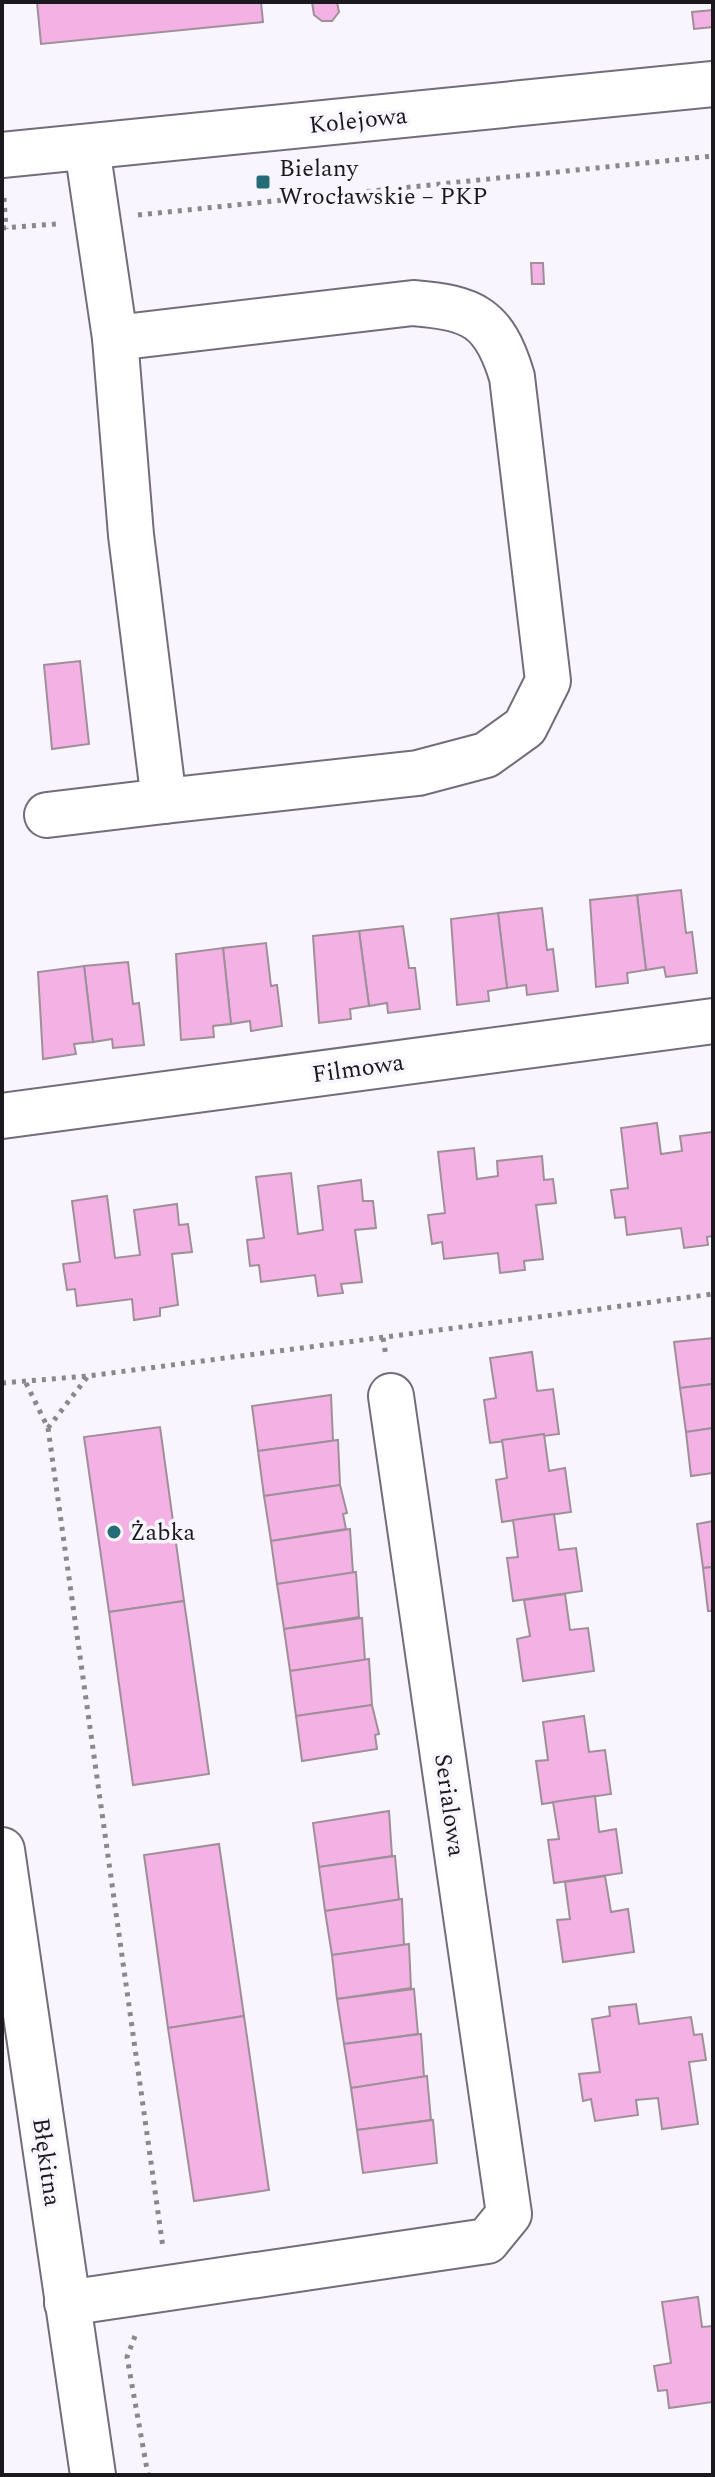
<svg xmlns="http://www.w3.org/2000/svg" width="715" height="2477" font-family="Spectral,serif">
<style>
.building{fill:#f3b2e3;stroke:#9e8f99;stroke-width:2}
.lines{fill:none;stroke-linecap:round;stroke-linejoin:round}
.minor-casing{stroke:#736d7b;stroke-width:48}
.path{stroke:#8a878f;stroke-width:5;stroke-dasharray:4 6;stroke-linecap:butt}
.minor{stroke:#fff;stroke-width:44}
.poi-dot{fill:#246d78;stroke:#f9f5ff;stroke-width:3}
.labels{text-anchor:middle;stroke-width:7;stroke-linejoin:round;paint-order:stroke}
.street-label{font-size:24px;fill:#1b181e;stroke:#f9f5ff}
.poi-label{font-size:24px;fill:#1b181e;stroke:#f9f5ff;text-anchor:start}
</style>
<rect width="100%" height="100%" fill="#f9f5ff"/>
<!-- building -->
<g class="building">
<polygon points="37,2 261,2 263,22 41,44"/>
<polygon points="312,2 337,2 339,12 332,21 322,21 314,15"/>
<polygon points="713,10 713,27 694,29 692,12"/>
<polygon points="531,263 543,263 544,284 532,284"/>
<polygon points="80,661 89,744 52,749 44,665"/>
<polygon points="681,890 686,933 692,932 697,973 666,977 664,967 646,970 637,895"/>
<polygon points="637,895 646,970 627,973 628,983 596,987 590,900"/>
<polygon points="542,908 547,950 553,949 558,991 527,995 526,985 507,988 498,913"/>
<polygon points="498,913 507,988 488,991 489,1001 457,1005 451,919"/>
<polygon points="403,926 409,968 415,968 420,1009 388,1013 387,1003 369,1006 359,931"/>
<polygon points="359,931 369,1006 350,1009 351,1019 319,1023 313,936"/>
<polygon points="266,943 271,986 277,985 282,1026 251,1031 250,1021 231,1024 223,948"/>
<polygon points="223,948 231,1024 213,1026 214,1037 181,1040 176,954"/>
<polygon points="128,962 133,1004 139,1003 144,1045 113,1048 112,1039 93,1042 84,966"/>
<polygon points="84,966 93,1042 74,1044 76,1054 43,1059 38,972"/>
<polygon points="657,1123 661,1154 682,1151 680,1136 713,1132 713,1236 707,1237 708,1245 684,1248 681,1228 627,1235 625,1217 615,1218 611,1190 628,1188 621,1128"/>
<polygon points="474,1148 477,1179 498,1176 497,1161 542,1156 544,1180 553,1179 556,1203 536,1205 543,1259 524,1261 525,1270 500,1273 498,1253 444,1259 442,1242 432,1244 428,1215 445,1213 438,1152"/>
<polygon points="291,1173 298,1234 323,1230 318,1186 361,1180 363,1201 373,1201 376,1228 355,1230 362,1282 341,1284 343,1293 318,1296 315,1275 261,1282 259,1265 250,1266 247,1240 264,1238 256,1177"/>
<polygon points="107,1196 115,1258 140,1255 134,1210 177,1204 179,1225 188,1224 192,1252 172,1254 178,1305 160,1308 160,1316 134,1320 132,1299 77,1306 75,1289 67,1290 63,1264 80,1262 72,1201"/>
<polygon points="713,1338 713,1384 680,1388 674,1342"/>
<polygon points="532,1352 537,1391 553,1389 559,1434 490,1443 484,1400 496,1398 490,1358"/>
<polygon points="713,1384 713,1428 686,1432 680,1388"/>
<polygon points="331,1395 333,1441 258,1451 252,1406"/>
<polygon points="160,1427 184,1601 109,1612 84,1437"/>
<polygon points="713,1428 713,1473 691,1476 686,1432"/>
<polygon points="544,1434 549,1471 565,1468 571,1512 502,1522 496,1480 507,1478 502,1440"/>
<polygon points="338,1440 340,1485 264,1496 258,1451"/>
<polygon points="340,1485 347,1513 343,1514 346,1529 271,1541 264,1496"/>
<polygon points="554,1514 559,1550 576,1548 582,1591 513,1601 507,1558 518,1557 513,1520"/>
<polygon points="713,1521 713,1567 703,1568 697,1524"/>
<polygon points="350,1529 353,1573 277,1584 271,1541"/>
<polygon points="713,1567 713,1611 708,1611 703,1568"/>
<polygon points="356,1572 359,1617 284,1629 277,1584"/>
<polygon points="565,1594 570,1630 588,1628 594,1671 523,1681 517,1639 530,1636 524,1600"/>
<polygon points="184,1601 209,1774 133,1785 109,1612"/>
<polygon points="362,1618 365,1661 290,1671 284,1629"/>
<polygon points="369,1659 372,1705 296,1716 290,1671"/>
<polygon points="372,1705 379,1734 375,1735 377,1749 302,1761 296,1716"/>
<polygon points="584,1716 589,1752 605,1750 611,1794 542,1804 536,1761 548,1760 543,1722"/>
<polygon points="595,1796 599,1832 616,1829 622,1873 554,1883 548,1840 559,1839 553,1802"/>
<polygon points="389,1811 392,1856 319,1867 313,1823"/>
<polygon points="219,1844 244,2016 168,2028 144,1855"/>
<polygon points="395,1856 399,1900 325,1911 319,1867"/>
<polygon points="605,1876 611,1912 628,1909 634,1952 563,1962 557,1920 570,1919 565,1882"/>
<polygon points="402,1899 404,1945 332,1955 325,1911"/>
<polygon points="409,1944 411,1988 337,1999 332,1955"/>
<polygon points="414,1989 418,2034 344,2044 337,1999"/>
<polygon points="636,2004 639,2024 691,2017 694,2035 702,2034 706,2060 689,2062 698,2124 662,2129 658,2098 636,2100 638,2115 595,2121 591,2099 583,2101 579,2074 600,2072 592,2019 610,2016 609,2007"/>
<polygon points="244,2016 269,2190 194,2201 168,2028"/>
<polygon points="421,2034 424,2077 351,2088 344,2044"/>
<polygon points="427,2076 431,2120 357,2130 351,2088"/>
<polygon points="433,2120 437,2163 363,2173 357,2130"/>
<polygon points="698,2297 702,2327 713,2326 713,2402 669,2408 667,2390 658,2391 654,2366 671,2363 662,2302"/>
</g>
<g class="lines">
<defs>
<g id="minor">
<polyline points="2,155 713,84"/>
<path d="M115 338 413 303C473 308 494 317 512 377L548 681 525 727 486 755 418 773 164 801"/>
<polyline points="47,815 164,801 131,535 115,338 87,148"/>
<polyline points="2,1116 713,1021"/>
<polyline points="2,1850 93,2475"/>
<polyline points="67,2303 487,2241 509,2214 391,1396"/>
</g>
</defs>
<!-- minor casing -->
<use href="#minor" class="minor-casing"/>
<!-- path -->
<g class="path">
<polyline points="4,198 6,229"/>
<polyline points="138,215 713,156"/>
<polyline points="2,228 57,224"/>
<polyline points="383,1338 386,1356"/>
<polyline points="2,1383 88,1376 713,1294"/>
<polyline points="26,1383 48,1428 163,2248"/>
<polyline points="48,1428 88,1376"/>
<polyline points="135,2336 127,2357 148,2475"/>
</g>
<!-- minor -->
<use href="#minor" class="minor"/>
</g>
<!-- markers -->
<g class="poi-dot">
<rect x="255" y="174" width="16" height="16" rx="4"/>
<circle cx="114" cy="1532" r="8"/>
</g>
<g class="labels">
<!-- street labels -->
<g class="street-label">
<text transform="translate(358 120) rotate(-6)" y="8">Kolejowa</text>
<text transform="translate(358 1068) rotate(-8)" y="8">Filmowa</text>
<text transform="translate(450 1805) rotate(82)" y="8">Serialowa</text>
<text transform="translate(47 2162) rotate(82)" y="8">Błękitna</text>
</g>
<!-- poi labels -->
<g class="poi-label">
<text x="279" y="176">Bielany<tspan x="279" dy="28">Wrocławskie – PKP</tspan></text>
<text x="130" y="1540">Żabka</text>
</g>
</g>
<!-- border -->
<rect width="715" height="2477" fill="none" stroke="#1b181e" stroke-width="8"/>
</svg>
